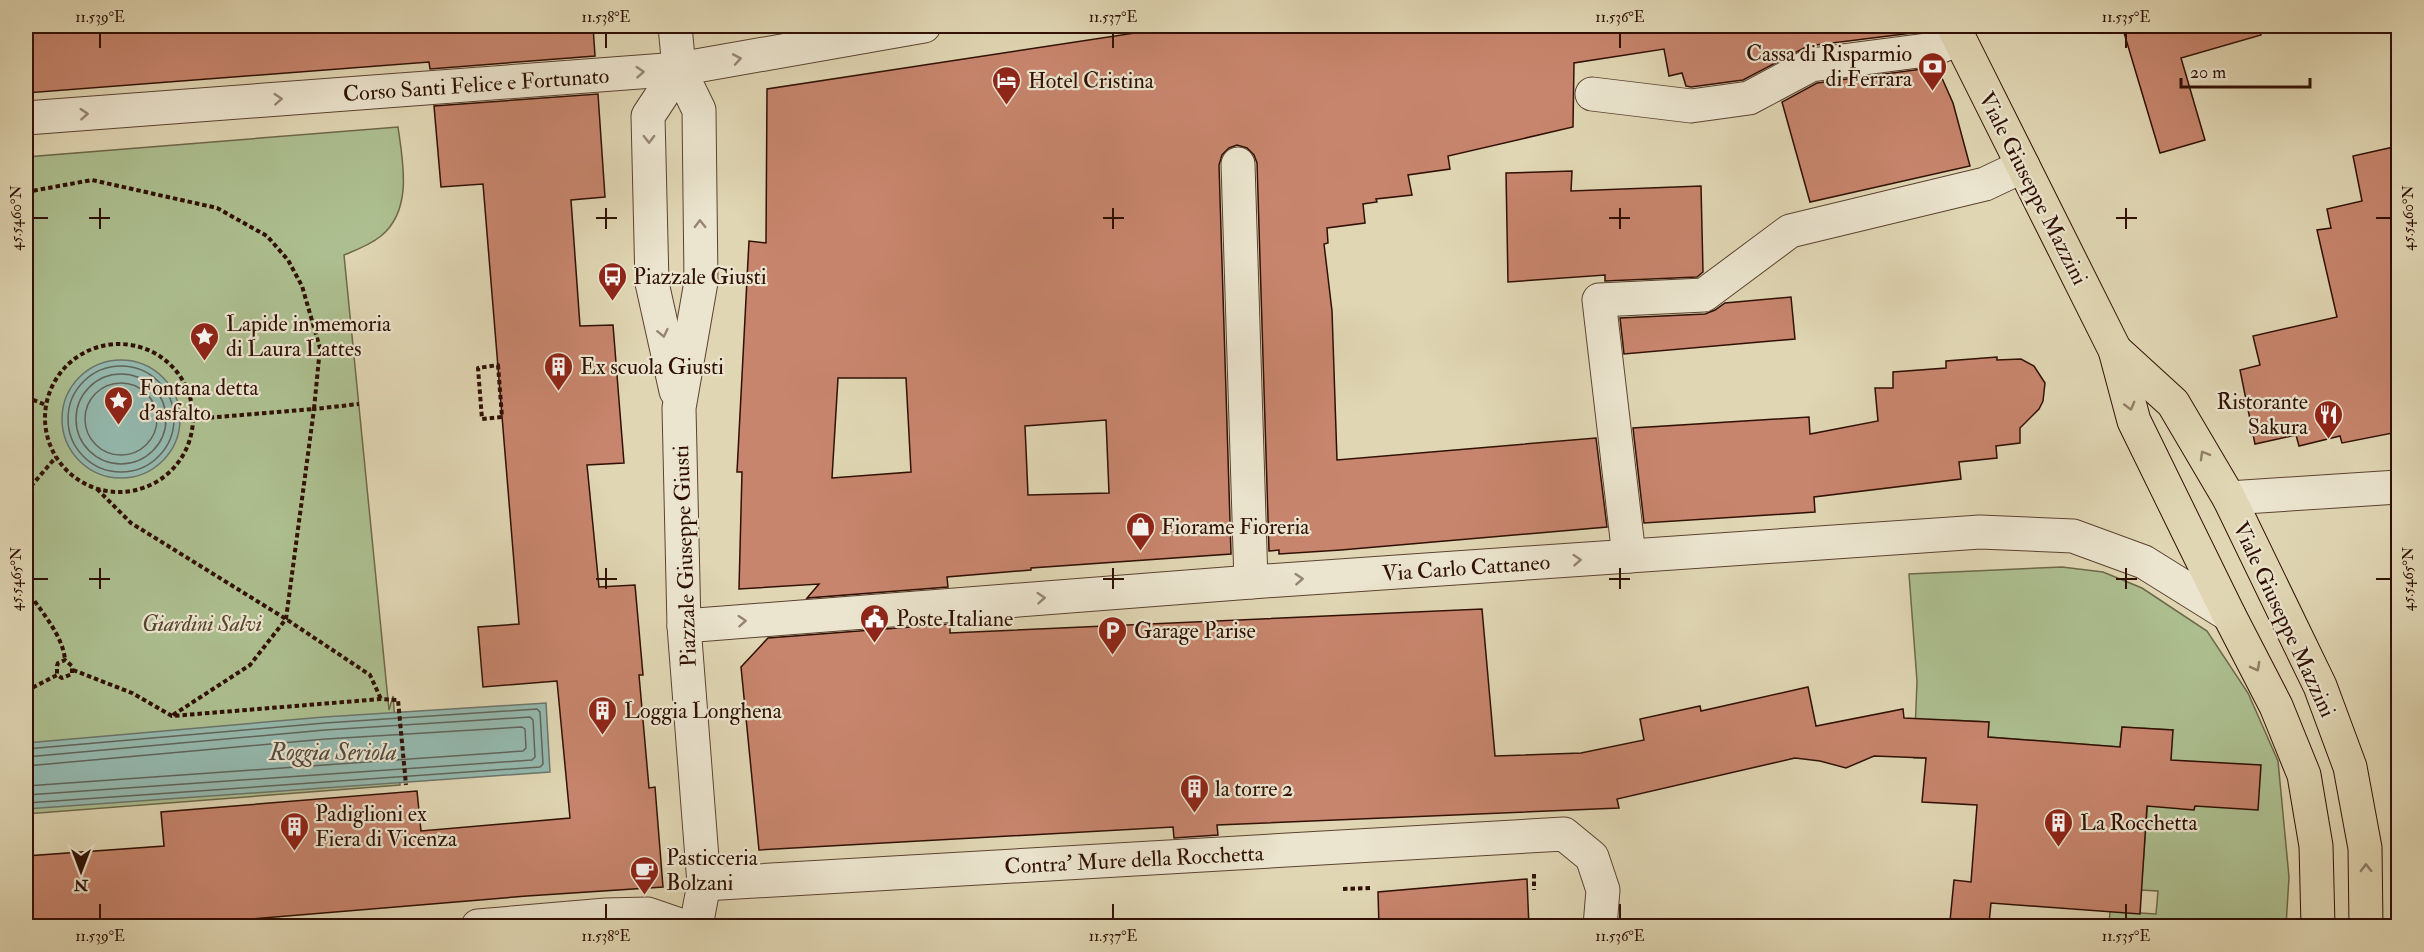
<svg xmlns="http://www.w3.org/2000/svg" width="2424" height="952" font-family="'IM FELL Double Pica',serif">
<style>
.green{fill:#adbf90;stroke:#6e684a;stroke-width:1.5}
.water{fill:#94b9af;stroke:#6c756b;stroke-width:1.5}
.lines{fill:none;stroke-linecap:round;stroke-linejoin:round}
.shore{stroke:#62645a;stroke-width:1.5}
.building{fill:#c7856d;stroke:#301004;stroke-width:1.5;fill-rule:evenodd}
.minor-casing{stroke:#5c4230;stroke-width:35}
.major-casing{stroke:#301004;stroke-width:35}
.path{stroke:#301004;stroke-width:4;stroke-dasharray:4.5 3;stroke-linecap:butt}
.minor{stroke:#ebe4ce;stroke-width:33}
.major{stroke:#e0d6b3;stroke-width:33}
.oneway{stroke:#978573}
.oneway2{stroke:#917d64}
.ticks{fill:none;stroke:#301004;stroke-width:2}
.labels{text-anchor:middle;stroke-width:4.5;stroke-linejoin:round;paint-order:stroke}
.poi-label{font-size:22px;fill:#301004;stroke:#ebe4ce;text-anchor:start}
.street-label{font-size:22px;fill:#301004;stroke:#ebe4ce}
.park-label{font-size:22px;font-style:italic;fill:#56452e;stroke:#ebe4ce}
.water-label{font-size:24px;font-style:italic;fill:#534b40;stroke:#ebe4ce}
.neatline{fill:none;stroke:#301004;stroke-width:2}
.ticks-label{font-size:15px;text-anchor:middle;fill:#301004}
</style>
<rect width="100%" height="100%" fill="#e0d6b3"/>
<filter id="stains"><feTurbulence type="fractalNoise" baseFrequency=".00333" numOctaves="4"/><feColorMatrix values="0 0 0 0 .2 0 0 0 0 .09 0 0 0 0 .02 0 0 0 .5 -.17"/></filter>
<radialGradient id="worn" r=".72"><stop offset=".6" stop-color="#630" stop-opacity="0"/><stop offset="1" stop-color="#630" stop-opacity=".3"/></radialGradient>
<!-- green -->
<g class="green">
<path d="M398 127C403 162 413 210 381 236 370 245 356 250 344 255L389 710 393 696 400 785 26 814V157Z"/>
<polygon points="2062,567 2103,572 2142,588 2207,631 2248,693 2278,761 2289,877 2286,926 2109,926 2110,911 2156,914 2158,891 2141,890 2151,761 2173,730 2122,727 2120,747 1988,737 1989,722 1951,720 1926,758 1914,758 1917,681 1909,574"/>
</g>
<!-- water -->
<g class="water">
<circle cx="121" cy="419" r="59"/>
<polygon points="546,703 550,772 26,809 26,743 324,717"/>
</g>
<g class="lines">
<!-- shore -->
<g class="shore">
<circle cx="121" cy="419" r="53"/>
<circle cx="121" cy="419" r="45"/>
<circle cx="121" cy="419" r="36"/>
<polyline points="26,749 325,723 537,709 540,712 543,764 540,767 26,803"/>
<polyline points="26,757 325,730 530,717 533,720 535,757 532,760 26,795"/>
<polyline points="26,766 326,739 522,727 525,729 526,748 523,751 26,786"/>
</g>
</g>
<!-- building -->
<g class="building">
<polygon points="26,26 593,26 595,56 430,69 429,62 26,93"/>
<path d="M1181 26H1918L1921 32 1808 46 1743 80 1691 87 1686 86 1682 73 1669 76 1664 49 1574 63 1573 127 1448 156 1450 169 1408 175 1412 195 1376 199 1377 202 1363 204 1365 223 1327 228 1328 243 1324 244 1332 311 1337 460 1596 438 1607 527 1341 550 1279 554V550L1269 551 1257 163 1254 155 1247 148 1237 145 1229 148 1222 155 1219 165 1231 554 1031 568V570L947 577 948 587 807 598 819 584 739 589 742 472H737L749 241 766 243 767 89ZM838 378H906L911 472 832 478ZM1106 420 1109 493 1028 495 1025 426Z"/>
<polygon points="2122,26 2260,26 2261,35 2181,58 2205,140 2160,153"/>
<polygon points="1937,67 1953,103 1970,166 1810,202 1782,102 1817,83"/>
<polygon points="598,94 605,197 571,200 580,326 613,325 624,463 587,465 599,587 635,585 643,675 639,675 649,788 655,787 663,887 527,896 156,927 26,927 26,856 164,846 161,812 417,791 421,831 570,818 557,681 483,687 478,627 519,624 483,184 441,187 434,106"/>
<polygon points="2398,146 2398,432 2342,443 2340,436 2299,446 2296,435 2255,444 2240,370 2260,365 2253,336 2337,317 2317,230 2331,228 2327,209 2362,201 2353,156"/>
<polygon points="1572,171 1571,191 1701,186 1703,272 1697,277 1605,281 1605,275 1508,282 1506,173"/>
<polygon points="1791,297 1795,339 1624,354 1620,318 1705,314 1715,310 1725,303"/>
<polygon points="1997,357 1997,360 2021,359 2034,366 2045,383 2043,401 2039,409 2020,428 2020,443 1996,446 1997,458 1959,462 1961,479 1814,497 1815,512 1644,523 1633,428 1809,417 1810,434 1878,421 1875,388 1893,388 1893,372 1946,368 1946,361"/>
<polygon points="1482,609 1495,756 1581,753 1644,740 1640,719 1700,706 1701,711 1808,687 1816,726 1903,709 1904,718 1989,722 1988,737 2120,747 2122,727 2173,730 2171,760 2261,765 2258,810 2195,806 2194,810 2147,806 2140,914 1991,903 1989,923 1950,921 1954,880 1971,882 1977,805 1922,802 1926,758 1874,756 1846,768 1820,761 1795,758 1617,799 1619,808 1217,825 1218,835 1174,838 1173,827 759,850 741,667 768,638 950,624 950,633"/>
<polygon points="1527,879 1529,927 1379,927 1378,892"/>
</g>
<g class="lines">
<defs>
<g id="minor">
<polyline points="675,26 679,69 699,110 701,282 679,408 684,626 704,884 696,926"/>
<polyline points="1592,94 1691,106 1749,98 1811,65 1934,49 1959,39"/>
<polyline points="26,118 679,69 924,26"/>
<polyline points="1238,164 1251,582"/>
<polyline points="676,391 652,283 648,116 679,69"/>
<polyline points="2229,498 2398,487"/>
<polyline points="1629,556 1599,300 1704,295 1790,231 1985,184 2023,166"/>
<polyline points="684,626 1251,582 1980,532 2073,536 2144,562 2229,615"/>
<polyline points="704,884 1564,834 1592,857 1603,890 1600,926"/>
<polyline points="478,926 606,915 648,914 683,926"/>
</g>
<g id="major">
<polyline points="1953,26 2115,350 2134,421 2229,615 2276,706 2304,775 2316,846 2318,926"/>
<polyline points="2115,350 2173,403 2229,498 2320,686 2350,767 2365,848 2366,926"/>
</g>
</defs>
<!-- minor casing -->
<use href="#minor" class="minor-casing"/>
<!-- major casing -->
<use href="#major" class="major-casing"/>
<!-- path -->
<g class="path">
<polyline points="26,192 92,180 217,208 267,236 288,260 302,286 320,348 314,409 194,419"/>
<circle cx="119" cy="418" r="74"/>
<polygon points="498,365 502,417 482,419 478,368"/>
<polyline points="26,397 46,405"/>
<polyline points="97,489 131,523 286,619 370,675 381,699"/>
<polyline points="26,492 56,457"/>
<path d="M26 589C40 610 63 635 65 660"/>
<polyline points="73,670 132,693 172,716 381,699 398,700 406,785"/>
<polyline points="26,691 57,675 62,678 72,674 72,666 65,660 58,663 57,666 57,675"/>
<polyline points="173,715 250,665 286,619 314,409 359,404"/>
<polyline points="1534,874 1534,890"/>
<polyline points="1343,889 1372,888"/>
</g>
<!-- minor -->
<use href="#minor" class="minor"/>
<!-- major -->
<use href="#major" class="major"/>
</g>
<!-- one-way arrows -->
<defs><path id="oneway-chevron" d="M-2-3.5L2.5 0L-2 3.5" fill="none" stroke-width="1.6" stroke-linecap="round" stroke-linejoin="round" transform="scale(1.5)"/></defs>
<g class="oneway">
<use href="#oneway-chevron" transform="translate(737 59) rotate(-10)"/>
<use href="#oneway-chevron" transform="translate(640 72) rotate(-4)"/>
<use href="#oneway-chevron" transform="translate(278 99) rotate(-4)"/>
<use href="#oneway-chevron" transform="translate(84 114) rotate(-4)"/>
<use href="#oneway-chevron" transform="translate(649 139) rotate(89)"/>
<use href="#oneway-chevron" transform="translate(700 224) rotate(-91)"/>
<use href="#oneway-chevron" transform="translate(663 333) rotate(78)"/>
<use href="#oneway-chevron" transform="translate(1577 560) rotate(-4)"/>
<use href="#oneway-chevron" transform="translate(1299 579) rotate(-4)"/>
<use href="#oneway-chevron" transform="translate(1041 598) rotate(-4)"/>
<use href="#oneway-chevron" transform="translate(742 621) rotate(-4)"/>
</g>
<g class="oneway2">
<use href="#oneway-chevron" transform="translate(2130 406) rotate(75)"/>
<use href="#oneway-chevron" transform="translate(2204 455) rotate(-120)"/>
<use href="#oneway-chevron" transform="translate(2256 667) rotate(62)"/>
<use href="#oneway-chevron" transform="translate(2366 868) rotate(-91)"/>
</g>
<!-- ticks -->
<path class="ticks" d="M100 33V48M606 33V48M1113 33V48M1620 33V48M2126 33V48M100 208V229M606 208V229M1113 208V229M1620 208V229M2126 208V229M33 218H48M89 218H110M596 218H617M1103 218H1124M1609 218H1630M2116 218H2137M2376 218H2391M100 568V589M606 568V589M1113 568V589M1620 568V589M2126 568V589M33 579H48M89 579H110M596 579H617M1103 579H1124M1609 579H1630M2116 579H2137M2376 579H2391M100 904V919M606 904V919M1113 904V919M1620 904V919M2126 904V919"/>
<!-- icons -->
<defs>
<symbol id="bank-pin" viewBox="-11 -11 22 30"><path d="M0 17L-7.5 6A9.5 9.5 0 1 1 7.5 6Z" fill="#8f2418" stroke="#ebe4ce"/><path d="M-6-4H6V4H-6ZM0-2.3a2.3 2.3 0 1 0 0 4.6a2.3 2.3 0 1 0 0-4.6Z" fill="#fff"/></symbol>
<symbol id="hotel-pin" viewBox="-11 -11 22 30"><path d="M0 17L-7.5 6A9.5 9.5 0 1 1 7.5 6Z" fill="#8f2418" stroke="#ebe4ce"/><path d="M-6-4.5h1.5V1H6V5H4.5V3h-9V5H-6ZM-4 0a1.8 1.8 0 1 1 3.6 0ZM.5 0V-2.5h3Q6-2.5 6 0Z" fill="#fff"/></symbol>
<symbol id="bus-pin" viewBox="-11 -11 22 30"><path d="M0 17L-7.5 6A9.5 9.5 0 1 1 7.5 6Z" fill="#8f2418" stroke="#ebe4ce"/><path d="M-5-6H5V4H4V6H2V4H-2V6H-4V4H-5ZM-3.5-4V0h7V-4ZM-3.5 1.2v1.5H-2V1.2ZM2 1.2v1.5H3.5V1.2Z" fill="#fff"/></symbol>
<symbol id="sight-pin" viewBox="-11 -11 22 30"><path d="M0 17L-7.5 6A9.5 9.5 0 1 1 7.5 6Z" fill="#8f2418" stroke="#ebe4ce"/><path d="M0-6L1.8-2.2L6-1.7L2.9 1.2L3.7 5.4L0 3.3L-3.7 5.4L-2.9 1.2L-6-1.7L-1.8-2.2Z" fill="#fff"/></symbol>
<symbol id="building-pin" viewBox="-11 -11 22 30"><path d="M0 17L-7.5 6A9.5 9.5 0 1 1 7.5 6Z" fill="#8f2418" stroke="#ebe4ce"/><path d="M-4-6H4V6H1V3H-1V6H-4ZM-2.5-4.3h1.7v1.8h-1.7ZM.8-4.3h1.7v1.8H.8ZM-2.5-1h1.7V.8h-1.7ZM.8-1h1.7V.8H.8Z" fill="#fff"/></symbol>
<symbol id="restaurant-pin" viewBox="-11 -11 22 30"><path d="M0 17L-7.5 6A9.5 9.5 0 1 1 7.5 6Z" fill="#8f2418" stroke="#ebe4ce"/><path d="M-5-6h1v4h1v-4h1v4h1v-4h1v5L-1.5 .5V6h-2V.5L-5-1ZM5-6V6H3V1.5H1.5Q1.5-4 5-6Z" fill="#fff"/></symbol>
<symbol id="shop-pin" viewBox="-11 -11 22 30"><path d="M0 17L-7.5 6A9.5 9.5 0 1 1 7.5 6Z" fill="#8f2418" stroke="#ebe4ce"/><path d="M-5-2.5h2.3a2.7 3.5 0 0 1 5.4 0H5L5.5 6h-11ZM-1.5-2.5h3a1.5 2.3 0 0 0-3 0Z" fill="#fff"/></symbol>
<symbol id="civic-pin" viewBox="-11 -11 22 30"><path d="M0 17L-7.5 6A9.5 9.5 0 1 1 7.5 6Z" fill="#8f2418" stroke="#ebe4ce"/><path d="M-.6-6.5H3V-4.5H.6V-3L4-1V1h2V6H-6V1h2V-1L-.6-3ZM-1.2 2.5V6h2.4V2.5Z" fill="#fff"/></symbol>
<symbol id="parking-pin" viewBox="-11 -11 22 30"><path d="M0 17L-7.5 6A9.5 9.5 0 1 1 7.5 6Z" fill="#8f2418" stroke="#ebe4ce"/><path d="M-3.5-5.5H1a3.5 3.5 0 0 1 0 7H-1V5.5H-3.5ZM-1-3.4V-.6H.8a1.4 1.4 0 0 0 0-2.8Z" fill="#fff"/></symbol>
<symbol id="cafe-pin" viewBox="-11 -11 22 30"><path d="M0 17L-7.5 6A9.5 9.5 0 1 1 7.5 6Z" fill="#8f2418" stroke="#ebe4ce"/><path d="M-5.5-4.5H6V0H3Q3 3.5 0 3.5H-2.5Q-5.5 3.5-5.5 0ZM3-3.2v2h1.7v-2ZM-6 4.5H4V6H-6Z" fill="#fff"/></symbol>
</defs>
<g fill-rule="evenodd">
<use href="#bank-pin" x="1916" y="50" width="33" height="45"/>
<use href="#hotel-pin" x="990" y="64" width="33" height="45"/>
<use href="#bus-pin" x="596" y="260" width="33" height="45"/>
<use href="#sight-pin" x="188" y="320" width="33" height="45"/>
<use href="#building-pin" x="542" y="350" width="33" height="45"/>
<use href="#sight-pin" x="102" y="384" width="33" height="45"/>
<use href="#restaurant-pin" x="2312" y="398" width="33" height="45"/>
<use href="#shop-pin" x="1124" y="510" width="33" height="45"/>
<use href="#civic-pin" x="858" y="602" width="33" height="45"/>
<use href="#parking-pin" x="1096" y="614" width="33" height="45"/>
<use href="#building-pin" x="586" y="694" width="33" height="45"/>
<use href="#building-pin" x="1178" y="772" width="33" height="45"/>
<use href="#building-pin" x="2042" y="806" width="33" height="45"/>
<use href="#building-pin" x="278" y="810" width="33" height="45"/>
<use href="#cafe-pin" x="628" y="854" width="33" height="45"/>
</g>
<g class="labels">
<!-- poi labels -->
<g class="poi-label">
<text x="1912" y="61" text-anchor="end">Cassa di Risparmio<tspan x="1912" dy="25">di Ferrara</tspan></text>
<text x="1028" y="88">Hotel Cristina</text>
<text x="633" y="284">Piazzale Giusti</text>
<text x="226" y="331">Lapide in memoria<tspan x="226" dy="25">di Laura Lattes</tspan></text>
<text x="580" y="374">Ex scuola Giusti</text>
<text x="139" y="395">Fontana detta<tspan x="139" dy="25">d'asfalto</tspan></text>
<text x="2308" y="409" text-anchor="end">Ristorante<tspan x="2308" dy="25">Sakura</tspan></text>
<text x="1161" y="534">Fiorame Fioreria</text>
<text x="896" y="626">Poste Italiane</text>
<text x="1134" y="638">Garage Parise</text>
<text x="624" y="718">Loggia Longhena</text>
<text x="1215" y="796">la torre 2</text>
<text x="315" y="821">Padiglioni ex<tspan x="315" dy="25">Fiera di Vicenza</tspan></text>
<text x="2080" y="830">La Rocchetta</text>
<text x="666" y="865">Pasticceria<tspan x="666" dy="25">Bolzani</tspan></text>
</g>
<!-- street labels -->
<g class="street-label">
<text transform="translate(476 84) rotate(-4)" y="8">Corso Santi Felice e Fortunato</text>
<text transform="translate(2034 188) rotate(63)" y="8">Viale Giuseppe Mazzini</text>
<text transform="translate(684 556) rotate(-92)" y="8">Piazzale Giuseppe Giusti</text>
<text transform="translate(1466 567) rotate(-4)" y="8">Via Carlo Cattaneo</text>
<text transform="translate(2285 619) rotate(65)" y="8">Viale Giuseppe Mazzini</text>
<text transform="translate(1134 859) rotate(-3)" y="8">Contra' Mure della Rocchetta</text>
</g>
<!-- park labels -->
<g class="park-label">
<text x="202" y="631">Giardini Salvi</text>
</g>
<!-- water labels -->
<g class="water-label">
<text x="333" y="760">Roggia Seriola</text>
</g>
</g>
<!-- margin -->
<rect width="2424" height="952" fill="none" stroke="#e0d6b3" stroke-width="66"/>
<!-- north arrow -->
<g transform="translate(81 871) rotate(180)" stroke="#ebe4ce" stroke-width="4.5" paint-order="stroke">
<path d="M0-4.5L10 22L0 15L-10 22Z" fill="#301004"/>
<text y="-9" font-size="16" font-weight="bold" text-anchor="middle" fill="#301004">N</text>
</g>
<!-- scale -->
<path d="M2181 78v9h129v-9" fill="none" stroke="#301004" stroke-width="3"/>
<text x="2190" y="78" font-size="18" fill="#301004" stroke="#ebe4ce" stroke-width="4.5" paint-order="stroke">20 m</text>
<rect x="33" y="33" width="2358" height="886" class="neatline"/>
<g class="ticks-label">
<text x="100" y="22">11.539°E</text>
<text x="606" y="22">11.538°E</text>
<text x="1113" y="22">11.537°E</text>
<text x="1620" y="22">11.536°E</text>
<text x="2126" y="22">11.535°E</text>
<text transform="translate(2408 218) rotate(-90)" y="5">45.5460°N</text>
<text transform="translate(16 218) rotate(-90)" y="5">45.5460°N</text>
<text transform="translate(2408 579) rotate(-90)" y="5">45.5465°N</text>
<text transform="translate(16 579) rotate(-90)" y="5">45.5465°N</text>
<text x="100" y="941">11.539°E</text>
<text x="606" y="941">11.538°E</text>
<text x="1113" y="941">11.537°E</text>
<text x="1620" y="941">11.536°E</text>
<text x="2126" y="941">11.535°E</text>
</g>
<rect width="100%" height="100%" filter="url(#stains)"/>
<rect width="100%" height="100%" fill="url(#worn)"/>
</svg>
